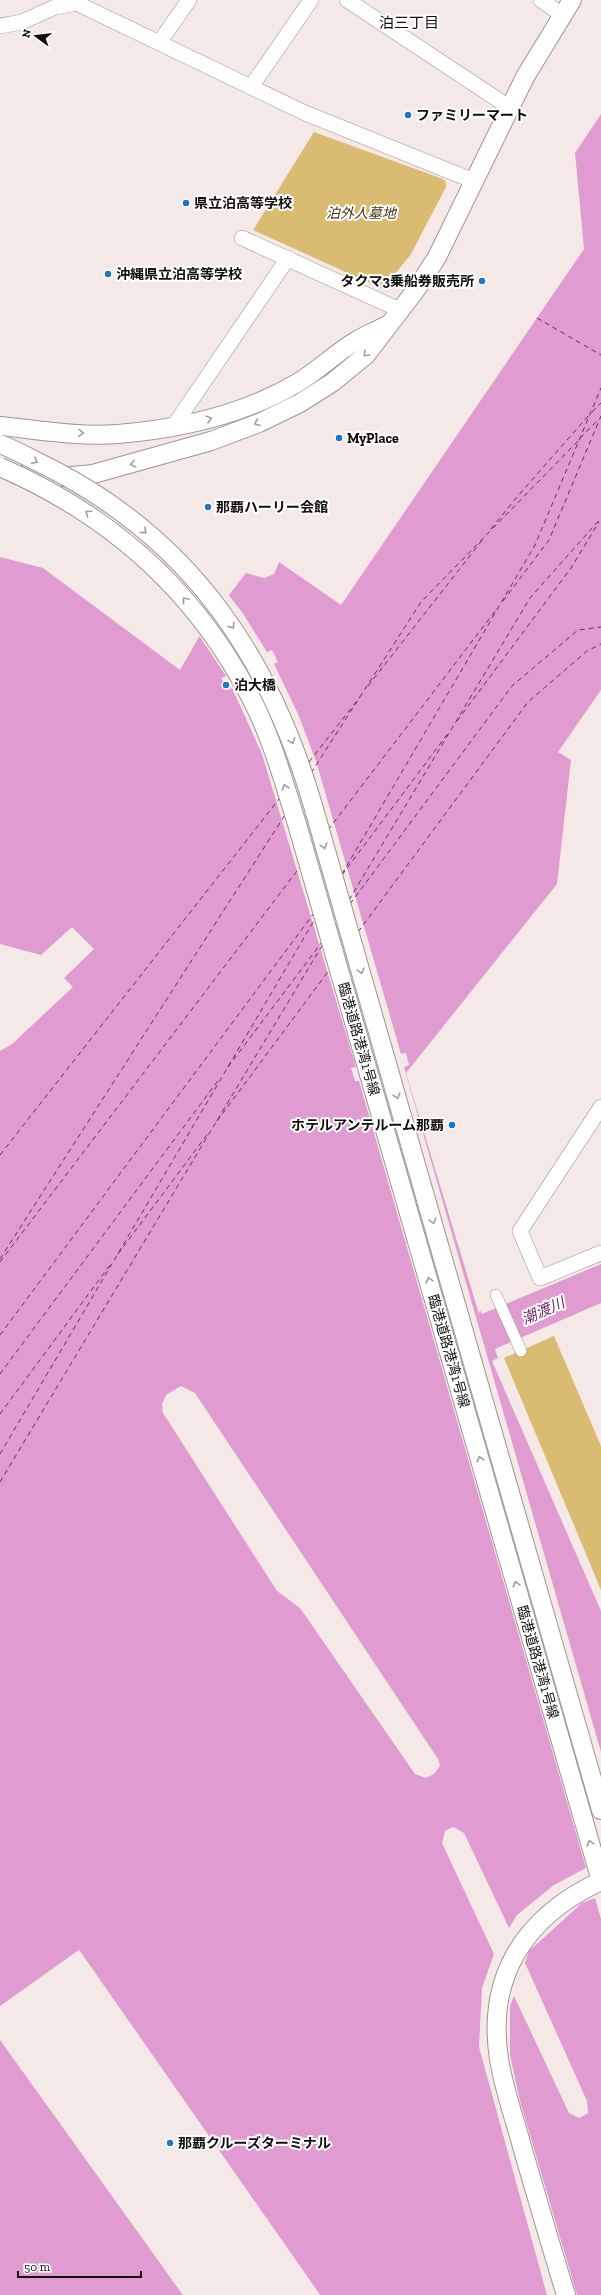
<svg xmlns="http://www.w3.org/2000/svg" width="601" height="2295" font-family="'Zilla Slab','Noto Sans JP',serif">
<style>
.green{fill:#dabb72}
.water{fill:#e09cd1}
.pier{fill:#f4e9e7}
.lines{fill:none;stroke-linecap:round;stroke-linejoin:round}
.ferry{stroke:#732466;stroke-width:1;stroke-dasharray:5 4;stroke-linecap:butt}
.pedestrian-casing{stroke:#9f9593;stroke-width:12}
.minor-casing{stroke:#9f9593;stroke-width:16}
.tertiary-casing{stroke:#9f9593;stroke-width:20}
.pedestrian{stroke:#fff;stroke-width:11}
.minor{stroke:#fff;stroke-width:15}
.tertiary{stroke:#fff;stroke-width:18}
.tertiary-bridge-casing{stroke:#9f9593;stroke-width:20;stroke-linecap:butt}
.tertiary-bridge{stroke:#fff;stroke-width:18}
.oneway{stroke:#a09f9f}
.poi-dot{fill:#2076c4;stroke:#fff;stroke-width:1.5}
.labels{text-anchor:middle;stroke-width:4;stroke-linejoin:round;paint-order:stroke}
.poi-label{font-size:14px;font-weight:bold;fill:#120e0e;stroke:#fff;text-anchor:start}
.park-label{font-size:14px;font-style:italic;fill:#443613;stroke:#fff}
.street-label{font-size:14px;fill:#120e0e;stroke:#fff}
.neighbourhood-label{font-size:15px;fill:#120e0e;stroke:#fff}
.water-label{font-size:15px;font-style:italic;fill:#732466;stroke:#fff}
</style>
<rect width="100%" height="100%" fill="#f4e9e7"/>
<!-- green -->
<g class="green">
<polygon points="314,132 443,179 446,182 446,187 411,254 383,289 253,230"/>
<polygon points="554,1336 601,1446 601,1590 504,1358"/>
</g>
<!-- water -->
<g class="water">
<polygon points="601,114 601,690 558,752 571,760 557,884 406,1073 479,1314 480,1310 482,1314 601,1264 601,1303 495,1349 498,1358 492,1361 601,1611 601,2295 320,2295 79,1950 0,2006 0,1051 12,1044 73,987 64,978 94,949 72,927 41,955 0,944 0,557 43,568 180,670 206,625 246,573 264,578 274,574 279,562 341,605 584,249 575,153"/>
<polygon points="0,2040 183,2295 0,2295"/>
</g>
<!-- pier -->
<g class="pier">
<polygon points="227,593 242,612 267,652 272,650 278,662 274,664 298,714 316,761 401,1054 406,1053 409,1065 404,1067 601,1752 601,1919 595,1898 582,1903 529,1951 525,1963 587,2101 588,2113 579,2118 569,2113 514,1996 510,2006 510,2055 520,2101 577,2295 547,2295 479,2047 482,1988 494,1954 442,1843 445,1831 453,1827 464,1833 509,1928 517,1915 554,1885 586,1868 359,1081 355,1081 351,1068 356,1067 262,754 232,688 228,690 221,678 226,676 198,634"/>
<polygon points="181,1386 195,1393 438,1759 440,1766 434,1774 426,1778 415,1774 300,1608 277,1591 163,1413 162,1404 166,1395"/>
<polygon points="79,1950 320,2295 317,2295 78,1952 0,2008"/>
<polygon points="0,2038 2,2038 185,2295 183,2295"/>
</g>
<g class="lines">
<!-- ferry -->
<g class="ferry">
<polyline points="537,318 601,355"/>
<polyline points="592,412 601,403"/>
<polyline points="580,438 599,419"/>
<polyline points="491,529 517,497 589,415"/>
<polyline points="503,601 549,540 601,416"/>
<polyline points="368,686 483,539"/>
<polyline points="457,721 571,568 599,522"/>
<polyline points="309,762 360,697"/>
<polyline points="311,773 421,602 578,441"/>
<polyline points="328,830 496,610"/>
<polyline points="342,874 535,545 601,388"/>
<polyline points="342,875 449,732"/>
<polyline points="349,900 530,598 601,518"/>
<polyline points="350,904 512,686 578,630 601,627"/>
<polyline points="358,932 528,702 587,651 601,644"/>
<polyline points="228,1067 322,942"/>
<polyline points="217,1121 330,969"/>
<polyline points="0,1155 279,799"/>
<polyline points="118,1254 209,1132"/>
<polyline points="0,1259 285,815"/>
<polyline points="0,1262 300,867"/>
<polyline points="0,1335 314,913"/>
<polyline points="0,1374 220,1078"/>
<polyline points="0,1414 110,1265"/>
<polyline points="0,1454 315,919"/>
<polyline points="0,1482 323,944"/>
</g>
<defs>
<polyline id="pedestrian" points="496,1295 521,1351"/>
<g id="minor">
<polyline points="70,0 305,113 474,181"/>
<polyline points="347,0 509,107"/>
<polyline points="541,0 562,15"/>
<polyline points="0,26 22,22 55,7 77,3 79,0"/>
<polyline points="159,43 189,0"/>
<polyline points="251,87 311,0"/>
<polyline points="242,238 400,310"/>
<polyline points="173,427 288,258"/>
<polyline points="601,1107 520,1231 540,1278 601,1253"/>
</g>
<g id="tertiary">
<path d="M0 426C39 430 79 437 118 434 179 429 243 415 297 383 318 371 335 353 356 341 365 335 376 331 385 326"/>
<polyline points="17,475 63,477 93,474 211,441 259,423 300,403 333,382 366,355 415,291 437,257 525,77 572,0"/>
<polyline points="314,809 601,1810"/>
<polyline points="297,824 601,1881"/>
<path d="M566 2295C551 2247 537 2198 523 2150 515 2120 504 2090 499 2059 486 1975 526 1916 601 1881"/>
</g>
</defs>
<!-- pedestrian casing -->
<use href="#pedestrian" class="pedestrian-casing"/>
<!-- minor casing -->
<use href="#minor" class="minor-casing"/>
<!-- tertiary casing -->
<use href="#tertiary" class="tertiary-casing"/>
<!-- pedestrian -->
<use href="#pedestrian" class="pedestrian"/>
<!-- minor -->
<use href="#minor" class="minor"/>
<!-- tertiary -->
<use href="#tertiary" class="tertiary"/>
<defs>
<g id="tertiary-bridge">
<path d="M0 444C18 451 35 461 52 469 193 542 271 659 314 809"/>
<path d="M0 467C115 517 202 596 257 710 274 746 285 786 297 824"/>
</g>
</defs>
<!-- tertiary-bridge casing -->
<use href="#tertiary-bridge" class="tertiary-bridge-casing"/>
<!-- tertiary-bridge -->
<use href="#tertiary-bridge" class="tertiary-bridge"/>
</g>
<!-- one-way arrows -->
<defs><path id="oneway-chevron" d="M-2-3.5L2.5 0L-2 3.5" fill="none" stroke-width="1.6" stroke-linecap="round" stroke-linejoin="round"/></defs>
<g class="oneway">
<use href="#oneway-chevron" transform="translate(366 354) rotate(134)"/>
<use href="#oneway-chevron" transform="translate(209 419) rotate(-15)"/>
<use href="#oneway-chevron" transform="translate(257 423) rotate(157)"/>
<use href="#oneway-chevron" transform="translate(81 433) rotate(1)"/>
<use href="#oneway-chevron" transform="translate(35 461) rotate(27)"/>
<use href="#oneway-chevron" transform="translate(133 464) rotate(166)"/>
<use href="#oneway-chevron" transform="translate(88 513) rotate(-145)"/>
<use href="#oneway-chevron" transform="translate(144 531) rotate(41)"/>
<use href="#oneway-chevron" transform="translate(185 600) rotate(-130)"/>
<use href="#oneway-chevron" transform="translate(232 626) rotate(55)"/>
<use href="#oneway-chevron" transform="translate(292 741) rotate(69)"/>
<use href="#oneway-chevron" transform="translate(285 787) rotate(-108)"/>
<use href="#oneway-chevron" transform="translate(324 846) rotate(74)"/>
<use href="#oneway-chevron" transform="translate(361 971) rotate(74)"/>
<use href="#oneway-chevron" transform="translate(397 1096) rotate(74)"/>
<use href="#oneway-chevron" transform="translate(433 1221) rotate(74)"/>
<use href="#oneway-chevron" transform="translate(429 1280) rotate(-106)"/>
<use href="#oneway-chevron" transform="translate(480 1459) rotate(-106)"/>
<use href="#oneway-chevron" transform="translate(516 1584) rotate(-106)"/>
<use href="#oneway-chevron" transform="translate(590 1843) rotate(-106)"/>
</g>
<!-- markers -->
<g class="poi-dot">
<circle cx="408" cy="115" r="4"/>
<circle cx="186" cy="203" r="4"/>
<circle cx="108" cy="274" r="4"/>
<circle cx="482" cy="281" r="4"/>
<circle cx="339" cy="438" r="4"/>
<circle cx="208" cy="507" r="4"/>
<circle cx="226" cy="685" r="4"/>
<circle cx="452" cy="1125" r="4"/>
<circle cx="170" cy="2143" r="4"/>
</g>
<g class="labels">
<!-- poi labels -->
<g class="poi-label">
<text x="416" y="120">ファミリーマート</text>
<text x="194" y="208">県立泊高等学校</text>
<text x="116" y="279">沖縄県立泊高等学校</text>
<text x="474" y="286" text-anchor="end">タクマ3乗船券販売所</text>
<text x="347" y="443">MyPlace</text>
<text x="216" y="512">那覇ハーリー会館</text>
<text x="234" y="690">泊大橋</text>
<text x="444" y="1130" text-anchor="end">ホテルアンテルーム那覇</text>
<text x="178" y="2148">那覇クルーズターミナル</text>
</g>
<!-- park labels -->
<g class="park-label">
<text x="361" y="218">泊外人墓地</text>
</g>
<!-- street labels -->
<g class="street-label">
<text transform="translate(359 1039) rotate(74)" y="5">臨港道路港湾1号線</text>
<text transform="translate(449 1351) rotate(74)" y="5">臨港道路港湾1号線</text>
<text transform="translate(538 1662) rotate(74)" y="5">臨港道路港湾1号線</text>
</g>
<!-- neighbourhood labels -->
<g class="neighbourhood-label">
<text x="409" y="28">泊三丁目</text>
</g>
<!-- water labels -->
<g class="water-label">
<text transform="translate(543 1311) rotate(-24)" y="5">潮渡川</text>
</g>
</g>
<!-- north arrow -->
<g transform="translate(36 36) rotate(285)" stroke="#ffffff" stroke-width="3" paint-order="stroke">
<path d="M0-3L7 15L0 10L-7 15Z" fill="#120e0e"/>
<text y="-6" font-size="11" font-weight="bold" text-anchor="middle" fill="#120e0e">N</text>
</g>
<!-- scale -->
<path d="M18 2271v6h123v-6" fill="none" stroke="#120e0e" stroke-width="2"/>
<text x="24" y="2271" font-size="12" fill="#120e0e" stroke="#ffffff" stroke-width="3" paint-order="stroke">50 m</text>
</svg>
